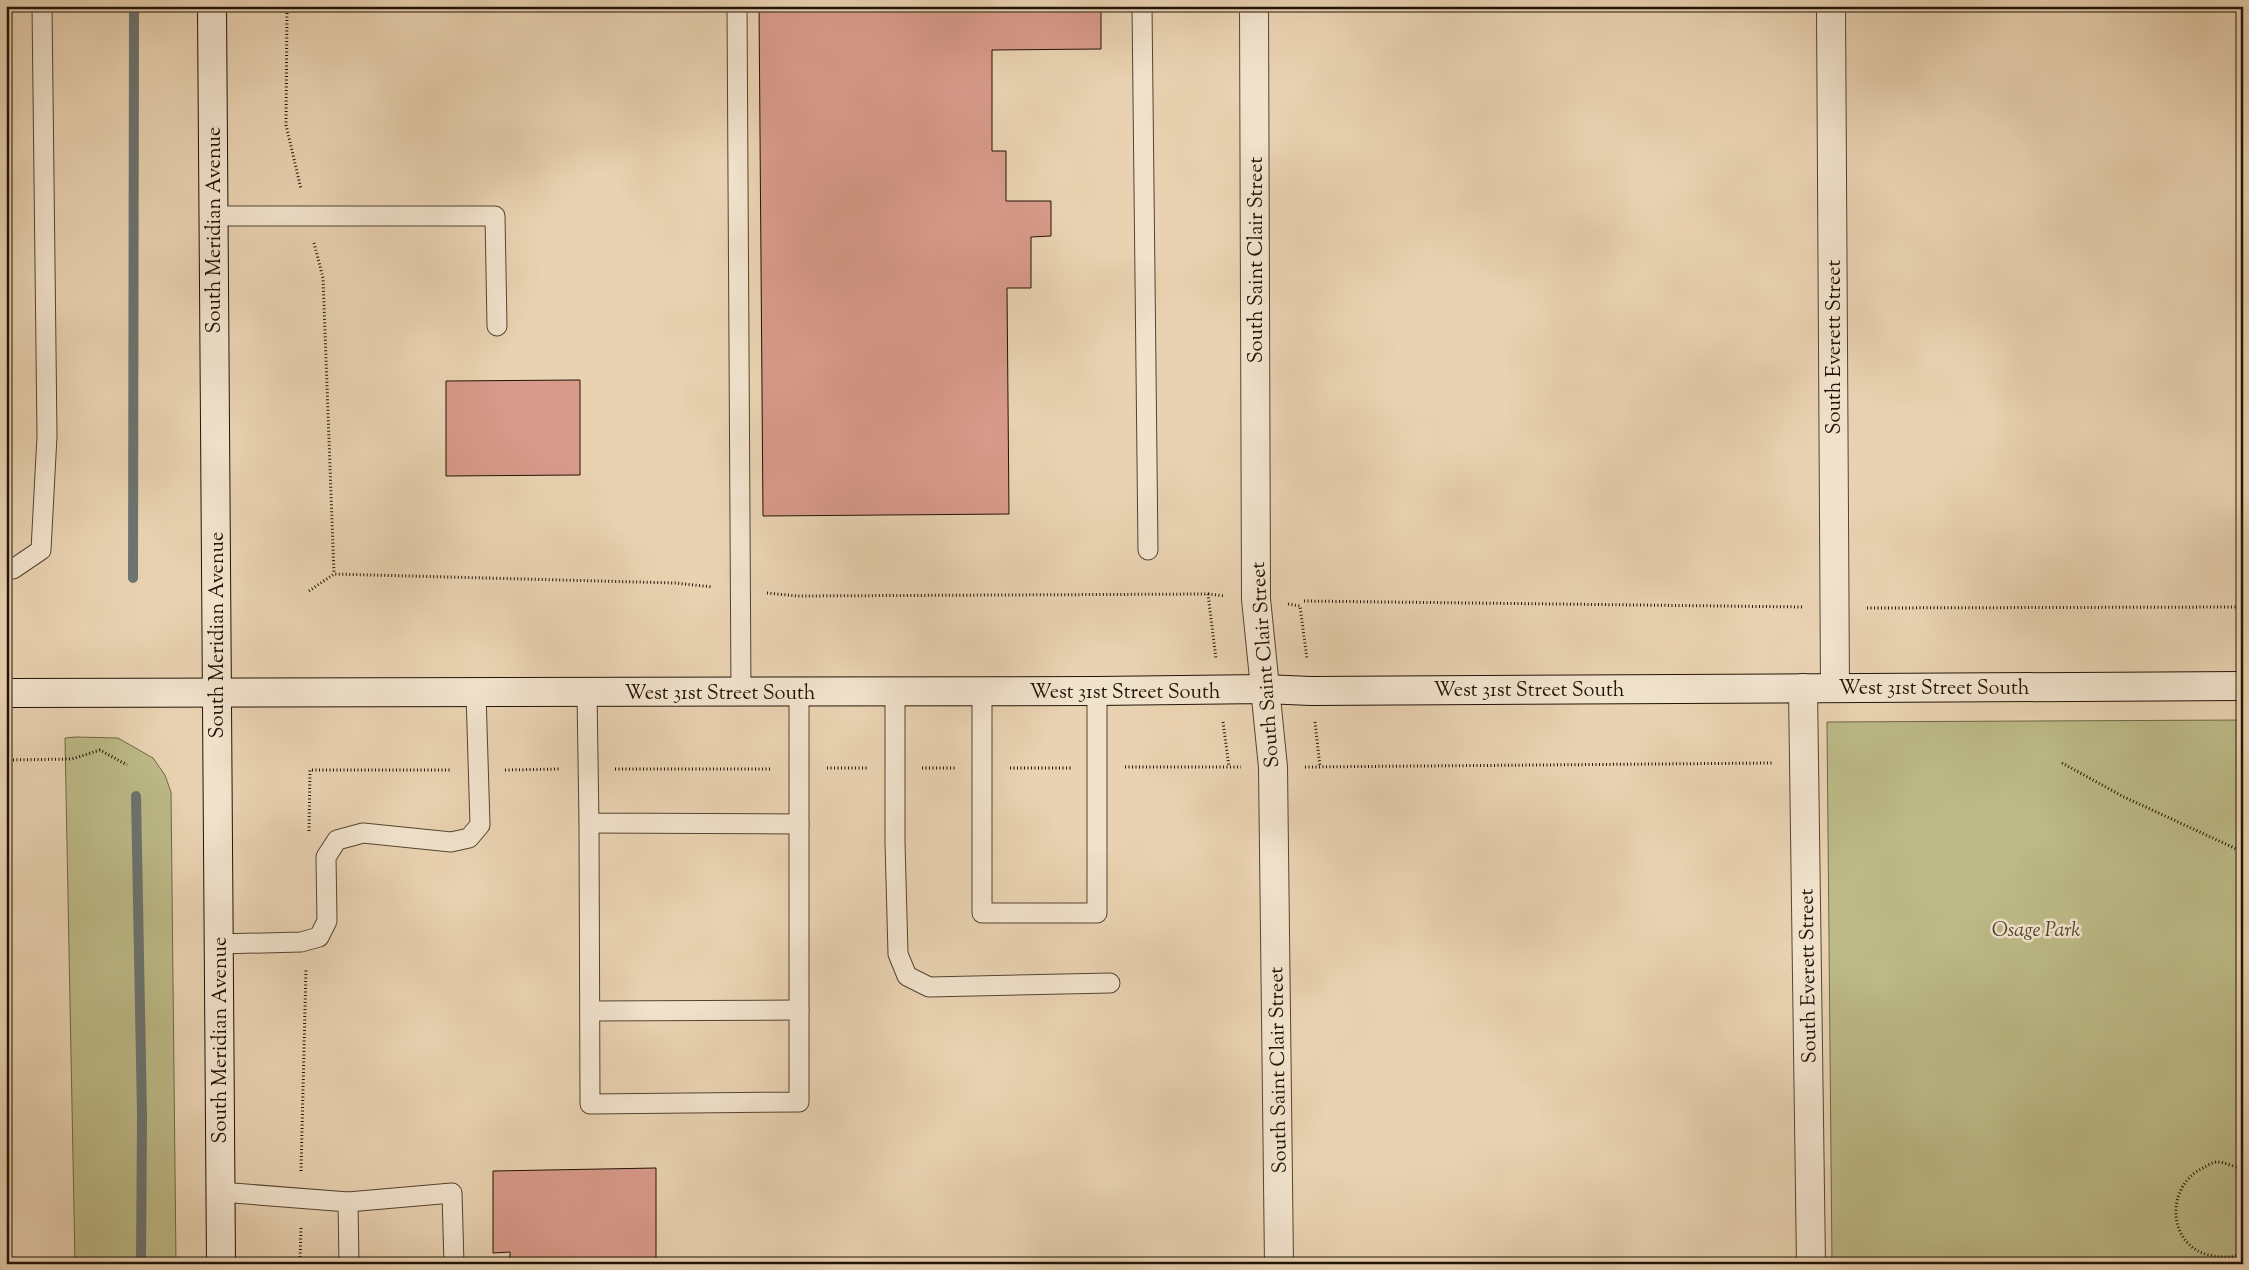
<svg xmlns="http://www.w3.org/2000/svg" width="2249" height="1270" font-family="'Sorts Mill Goudy',serif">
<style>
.green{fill:#bcba87;stroke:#6f6746}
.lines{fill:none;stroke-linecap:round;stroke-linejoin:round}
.stream{stroke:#6c7471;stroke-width:10}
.building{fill:#d89a8a;stroke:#221406}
.lane-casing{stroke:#544431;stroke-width:21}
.street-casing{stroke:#544431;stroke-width:30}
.secondary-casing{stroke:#221406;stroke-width:30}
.path{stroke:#221406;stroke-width:3;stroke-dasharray:1 2.5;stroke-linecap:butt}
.lane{stroke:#f1e2cc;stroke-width:19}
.street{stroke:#f1e2cc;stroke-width:28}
.secondary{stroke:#f1e2cc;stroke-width:28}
.labels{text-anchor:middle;stroke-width:5;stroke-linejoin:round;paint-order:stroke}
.street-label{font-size:20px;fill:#221406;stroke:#f1e2cc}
.park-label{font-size:20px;font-style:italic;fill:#50462d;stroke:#f1e2cc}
</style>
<rect width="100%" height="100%" fill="#e9d2b1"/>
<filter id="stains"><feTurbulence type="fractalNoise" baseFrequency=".004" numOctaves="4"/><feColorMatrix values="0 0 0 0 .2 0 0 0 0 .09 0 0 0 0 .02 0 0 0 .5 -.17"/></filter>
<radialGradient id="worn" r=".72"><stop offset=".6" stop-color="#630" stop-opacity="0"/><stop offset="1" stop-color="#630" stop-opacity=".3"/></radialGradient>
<!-- green -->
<g class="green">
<polygon points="2243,720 2243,1264 1832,1264 1827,722"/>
<polygon points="76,737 118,738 153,758 165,775 171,792 176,1264 75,1264 65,738"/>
</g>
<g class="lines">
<!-- stream -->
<g class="stream">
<polyline points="133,578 134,6"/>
<polyline points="136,796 142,1116 141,1264"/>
</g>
</g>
<!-- building -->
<g class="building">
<polygon points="759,6 1101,6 1101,49 992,50 992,151 1006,151 1006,201 1051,201 1051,236 1031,237 1031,288 1007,288 1009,514 763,516"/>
<polygon points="580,380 580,475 446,476 446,381"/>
<polygon points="656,1168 656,1264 510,1264 510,1252 493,1253 493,1171"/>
</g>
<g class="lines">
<defs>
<g id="lane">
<polyline points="737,6 741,692"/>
<polyline points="1142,6 1148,550"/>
<polyline points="213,216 495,216 497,326"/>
<polyline points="6,569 13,569 41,550 47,436 42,6"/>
<polyline points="895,691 895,842 898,954 907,976 929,987 1110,983"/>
<polyline points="982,691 982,913 1097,913 1097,691"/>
<polyline points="587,693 589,823 799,824 799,692"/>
<polyline points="589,823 590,1104 799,1102 799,824"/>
<polyline points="218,944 301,942 319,937 327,921 326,857 337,840 363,833 451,842 469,838 480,825 476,693"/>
<polyline points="590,1011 799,1010"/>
<polyline points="220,1192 348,1202 349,1264"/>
<polyline points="348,1202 452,1193 454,1264"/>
</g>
<g id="street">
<polyline points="1254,6 1256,599 1273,767 1279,1264"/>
<polyline points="1831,6 1835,688"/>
<polyline points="1803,688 1811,1264"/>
</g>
<g id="secondary">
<polyline points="212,6 221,1264"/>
<polyline points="6,693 1097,691 1265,689 1311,691 2243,686"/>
</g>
</defs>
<!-- lane casing -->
<use href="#lane" class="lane-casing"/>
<!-- street casing -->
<use href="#street" class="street-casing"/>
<!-- secondary casing -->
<use href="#secondary" class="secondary-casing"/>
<!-- path -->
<g class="path">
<polyline points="287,6 286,125 301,189"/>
<polyline points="314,243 323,278 334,574"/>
<polyline points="309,591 334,574 675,583 713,587"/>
<polyline points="767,593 797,596 1208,594 1216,659"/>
<polyline points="1208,594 1225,596"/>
<polyline points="1304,601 1804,607"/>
<polyline points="1288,604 1300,606 1307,659"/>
<polyline points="1867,608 2243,607"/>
<polyline points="1223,722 1229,767"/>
<polyline points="1315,722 1320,767"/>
<polyline points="6,760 72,759 100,750 127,765"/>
<polyline points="2062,763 2124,797 2243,852"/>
<polyline points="1125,767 1241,767"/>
<polyline points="1305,767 1773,763"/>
<polyline points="827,768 868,768"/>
<polyline points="922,768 956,768"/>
<polyline points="1010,768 1071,768"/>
<polyline points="615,769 771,769"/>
<polyline points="505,770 561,769"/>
<polyline points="309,831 310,770 451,770"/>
<path d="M2243 1169C2235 1167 2224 1162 2217 1162 2212 1162 2207 1166 2203 1168 2165 1186 2167 1245 2209 1255 2220 1258 2233 1258 2243 1253"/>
<polyline points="301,1171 306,969"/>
<polyline points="300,1264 301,1227"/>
</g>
<!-- lane -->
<use href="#lane" class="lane"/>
<!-- street -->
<use href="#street" class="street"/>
<!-- secondary -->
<use href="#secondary" class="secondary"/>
</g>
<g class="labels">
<!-- street labels -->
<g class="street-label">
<text transform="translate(213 230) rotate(-90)" y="7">South Meridian Avenue</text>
<text transform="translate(1255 260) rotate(-90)" y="7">South Saint Clair Street</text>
<text transform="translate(1833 347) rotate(-90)" y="7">South Everett Street</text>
<text transform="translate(216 635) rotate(-90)" y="7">South Meridian Avenue</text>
<text transform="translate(1264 665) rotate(-94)" y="7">South Saint Clair Street</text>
<text x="1934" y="694">West 31st Street South</text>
<text x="1529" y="696">West 31st Street South</text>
<text x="1125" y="698">West 31st Street South</text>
<text x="720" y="699">West 31st Street South</text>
<text transform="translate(1807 976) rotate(-91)" y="7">South Everett Street</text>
<text transform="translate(219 1040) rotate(-90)" y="7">South Meridian Avenue</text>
<text transform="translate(1277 1070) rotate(-91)" y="7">South Saint Clair Street</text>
</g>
<!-- park labels -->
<g class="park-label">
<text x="2036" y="936">Osage Park</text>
</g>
</g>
<!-- margin -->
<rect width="2249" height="1270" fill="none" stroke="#e9d2b1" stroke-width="25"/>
<rect x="8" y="8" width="2234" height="1255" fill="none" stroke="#221406" stroke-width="2.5"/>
<rect x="12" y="12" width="2224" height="1245" fill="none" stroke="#221406"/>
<rect width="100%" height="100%" filter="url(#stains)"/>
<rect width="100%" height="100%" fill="url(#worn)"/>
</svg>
